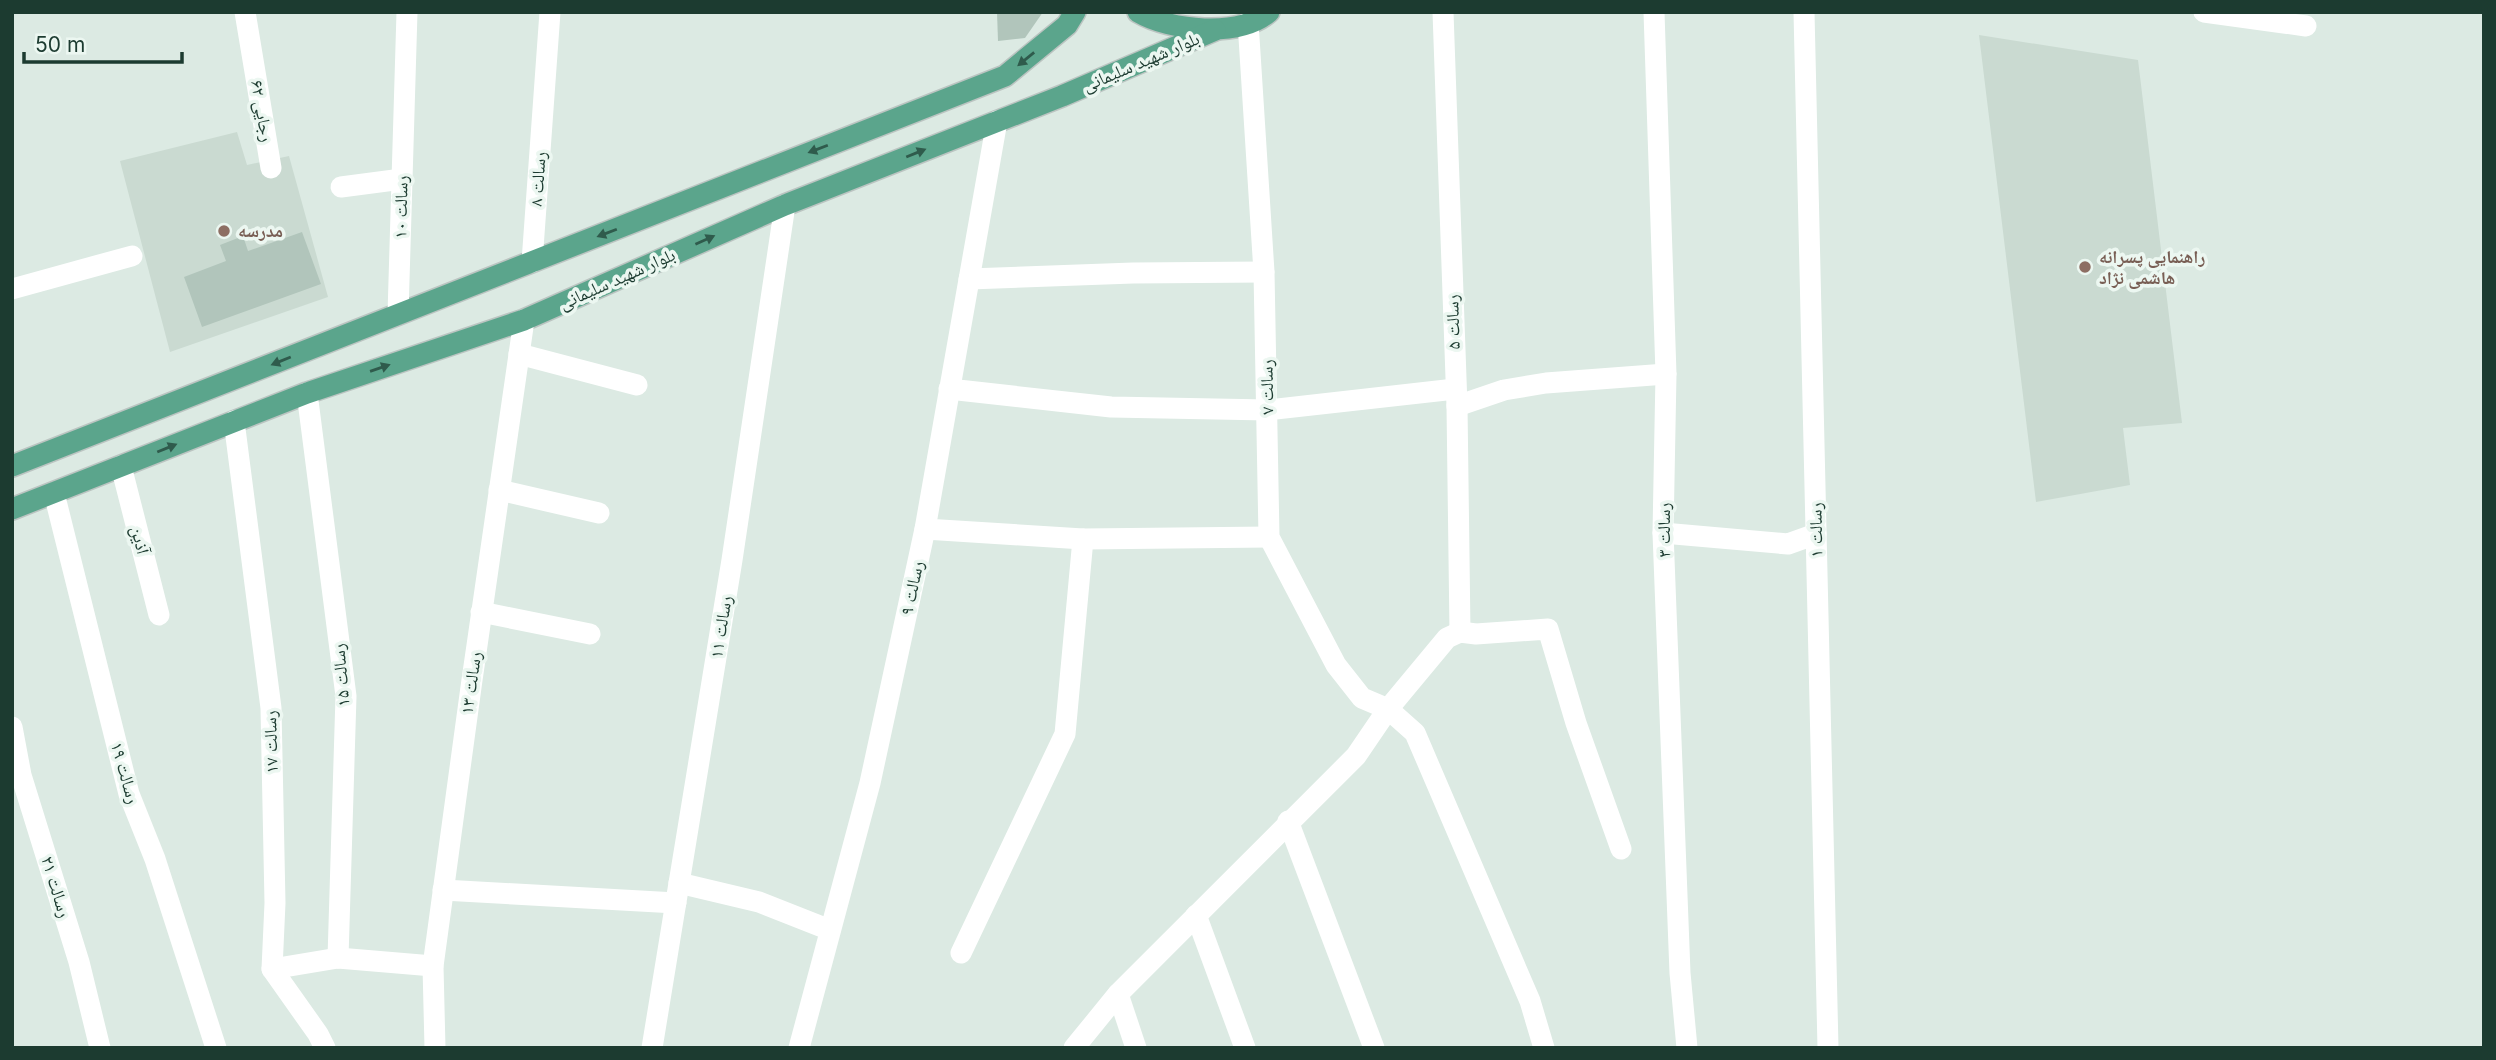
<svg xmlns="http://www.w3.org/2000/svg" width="2496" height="1060" font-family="Inter,'Noto Naskh Arabic',sans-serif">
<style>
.built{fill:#cadad1}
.building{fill:#b1c5bb}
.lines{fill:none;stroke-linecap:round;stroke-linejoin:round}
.major-casing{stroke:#bbc4c1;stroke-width:24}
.minor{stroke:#fff;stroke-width:21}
.major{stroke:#5ba58c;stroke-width:21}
.oneway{fill:#2f5b4c}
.education-dot{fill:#8d6e63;stroke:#ecf7f1;stroke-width:2.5}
.labels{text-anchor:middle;stroke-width:7;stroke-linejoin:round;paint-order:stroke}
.street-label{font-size:18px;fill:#1c3b30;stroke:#ecf7f1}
.education-label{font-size:18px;font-weight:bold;fill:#785e54;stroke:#ecf7f1;text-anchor:start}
</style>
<rect width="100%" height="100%" fill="#dceae3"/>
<!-- built -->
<g class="built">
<polygon points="1979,35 2138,60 2182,423 2123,428 2130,485 2036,502"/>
<polygon points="237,132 247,165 289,156 328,297 170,352 120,161"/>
</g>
<!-- building -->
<g class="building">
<polygon points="997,12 1043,12 1025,38 998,41"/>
<polygon points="302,232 321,284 202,327 184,277 226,261 220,245 243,236 248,251"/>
</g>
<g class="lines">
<defs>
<g id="major">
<path d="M1138 12C1170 31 1239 38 1269 12"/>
<polyline points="12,466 1005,76 1067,25 1075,12"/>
<polyline points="12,509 307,393 524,320 785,205 1062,96 1215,30"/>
</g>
</defs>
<!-- major casing -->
<use href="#major" class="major-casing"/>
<!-- minor -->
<g class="minor">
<polyline points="245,12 271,168"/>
<polyline points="1443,12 1457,406 1460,632"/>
<polyline points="1654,12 1666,374 1663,533 1680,973 1687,1048"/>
<polyline points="1804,12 1828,1048"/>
<polyline points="2204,12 2306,26"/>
<polyline points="1248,22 1264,272 1269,537 1336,665 1362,698 1388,709 1415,733 1530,1001 1544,1048"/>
<polyline points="341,187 402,179"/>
<polyline points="532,262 550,12"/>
<polyline points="969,279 1133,273 1264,272"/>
<polyline points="12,289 132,256"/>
<polyline points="398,314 407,12"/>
<polyline points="519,354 637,385"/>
<polyline points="949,389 1111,407 1268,410 1455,389"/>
<polyline points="307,393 346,696 338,958"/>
<polyline points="1457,406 1504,390 1546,383 1666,374"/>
<polyline points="234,421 271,708 275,903 272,969 318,1034 325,1048"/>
<polyline points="121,466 159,615"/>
<polyline points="499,490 599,513"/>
<polyline points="54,493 129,794 155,859 216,1048"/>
<polyline points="925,529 1083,539 1269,537"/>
<polyline points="1663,533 1788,544 1816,534"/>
<polyline points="481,612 590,634"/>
<polyline points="12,727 21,775 79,962 100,1048"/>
<polyline points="1288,821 1374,1048"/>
<polyline points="679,883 759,902 830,930"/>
<polyline points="443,890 676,903"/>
<polyline points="1196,915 1245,1048"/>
<polyline points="961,953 1065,734 1083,539"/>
<polyline points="272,969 338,958 433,966"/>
<polyline points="1118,994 1136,1048"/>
<polyline points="435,1048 433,966 472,680 524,320"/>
<polyline points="652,1048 732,560 785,205"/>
<polyline points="799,1048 870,783 925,529 997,121"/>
<polyline points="1074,1048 1118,994 1356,756 1388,709 1447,638 1460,632 1476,634 1548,629 1576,723 1621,849"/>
</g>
<!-- major -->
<use href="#major" class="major"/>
</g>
<!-- one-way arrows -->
<defs><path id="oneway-solid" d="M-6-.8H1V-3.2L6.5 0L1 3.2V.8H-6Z" transform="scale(1.75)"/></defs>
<g class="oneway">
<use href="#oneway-solid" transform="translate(1026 59) rotate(141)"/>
<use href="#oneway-solid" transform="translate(818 149) rotate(159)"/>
<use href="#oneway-solid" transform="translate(916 153) rotate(-22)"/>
<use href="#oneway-solid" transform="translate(607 233) rotate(159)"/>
<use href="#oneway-solid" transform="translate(705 240) rotate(-24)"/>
<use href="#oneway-solid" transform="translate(281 361) rotate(158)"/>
<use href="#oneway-solid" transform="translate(380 368) rotate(-19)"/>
<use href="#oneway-solid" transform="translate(167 448) rotate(-22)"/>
</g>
<!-- markers -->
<g class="education-dot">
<circle cx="224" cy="231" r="7"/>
<circle cx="2085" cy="267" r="7"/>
</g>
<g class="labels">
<!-- street labels -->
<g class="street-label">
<text transform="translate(1141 62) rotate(-23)" y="6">بلوار شهید سلیمانی</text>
<text transform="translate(262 111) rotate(80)" y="6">رجایی ۶۲</text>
<text transform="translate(538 179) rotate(-86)" y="6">رسالت ۸</text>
<text transform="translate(401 207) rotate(-89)" y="6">رسالت ۱۰</text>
<text transform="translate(617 279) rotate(-24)" y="6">بلوار شهید سلیمانی</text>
<text transform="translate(1453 322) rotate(-92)" y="6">رسالت ۵</text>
<text transform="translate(1267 387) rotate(-91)" y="6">رسالت ۷</text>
<text transform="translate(1664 530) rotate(-90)" y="6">رسالت ۳</text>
<text transform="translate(1816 530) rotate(-91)" y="6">رسالت ۱</text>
<text transform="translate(140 540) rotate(76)" y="6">آذین</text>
<text transform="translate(912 588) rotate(-78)" y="6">رسالت ۹</text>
<text transform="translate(721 627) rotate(-81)" y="6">رسالت ۱۱</text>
<text transform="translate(341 675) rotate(-95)" y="6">رسالت ۱۵</text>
<text transform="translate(471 683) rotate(-82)" y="6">رسالت ۱۳</text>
<text transform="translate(271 742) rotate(-92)" y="6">رسالت ۱۷</text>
<text transform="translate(125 773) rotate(74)" y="6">رسالت ۱۹</text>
<text transform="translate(56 887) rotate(73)" y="6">رسالت ۲۱</text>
</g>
<!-- education labels -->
<g class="education-label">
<text x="238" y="237">مدرسه</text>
<text x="2099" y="263">راهنمایی پسرانه<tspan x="2099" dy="21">هاشمی نژاد</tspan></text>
</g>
</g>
<!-- border -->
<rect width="2496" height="1060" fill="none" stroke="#1c3b30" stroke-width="28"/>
<!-- scale -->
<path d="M24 52v10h158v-10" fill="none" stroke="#1c3b30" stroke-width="3.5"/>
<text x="35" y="52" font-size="21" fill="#1c3b30" stroke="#ecf7f1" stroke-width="5" paint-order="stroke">50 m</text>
</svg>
